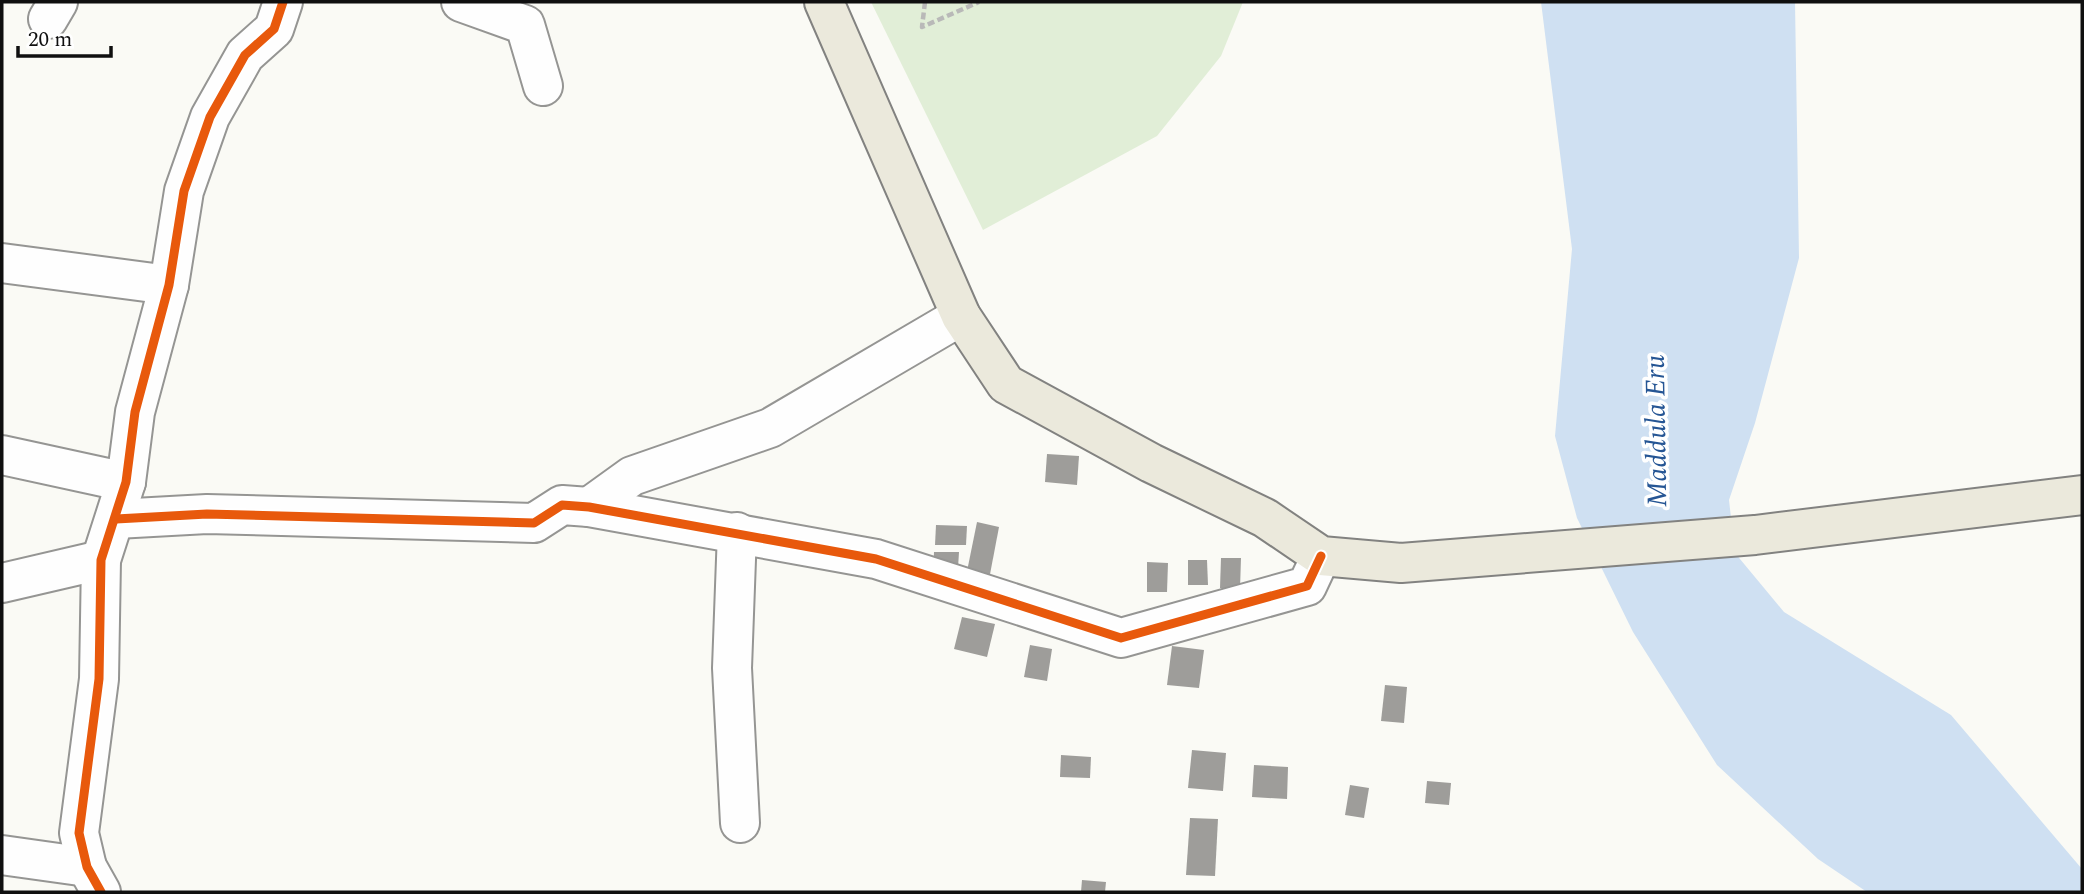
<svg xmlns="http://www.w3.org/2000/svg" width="2084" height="894" font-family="Spectral,serif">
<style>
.green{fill:#e1eed7}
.water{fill:#cfe0f2}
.building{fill:#9e9d9a}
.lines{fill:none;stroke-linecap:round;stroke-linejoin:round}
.minor-casing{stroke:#959593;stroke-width:42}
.major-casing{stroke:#828280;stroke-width:42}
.path{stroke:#b9b9b8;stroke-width:4.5;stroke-dasharray:7 3.5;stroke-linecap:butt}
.minor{stroke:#fefefe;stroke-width:38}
.major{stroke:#ebe9dc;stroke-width:38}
.cycleway-casing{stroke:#fff;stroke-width:13}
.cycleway{stroke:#e8590c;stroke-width:9}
.labels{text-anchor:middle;stroke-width:7;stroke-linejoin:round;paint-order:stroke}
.water-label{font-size:28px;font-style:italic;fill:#255594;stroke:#fff}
</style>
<rect width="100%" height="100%" fill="#fafaf5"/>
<!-- green -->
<polygon class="green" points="871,2 1243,2 1221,56 1157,136 983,230"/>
<!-- water -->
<polygon class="water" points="1541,2 1795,2 1799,258 1755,423 1729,500 1735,553 1784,612 1951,715 2082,869 2082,892 1867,892 1818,859 1717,765 1633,632 1577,518 1555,436 1572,249"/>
<!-- building -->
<g class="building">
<polygon points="1047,454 1079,456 1077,485 1045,482"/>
<polygon points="977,522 999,527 987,590 964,586"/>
<polygon points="936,525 967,526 966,545 935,545"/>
<polygon points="934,552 959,552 957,584 933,583"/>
<polygon points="1221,558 1241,558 1240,589 1220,588"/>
<polygon points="1188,560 1207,560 1208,585 1188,585"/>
<polygon points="1147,562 1168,563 1167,592 1147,592"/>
<polygon points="962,617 995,624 987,657 954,649"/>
<polygon points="1030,645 1052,649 1047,681 1024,677"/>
<polygon points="1172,646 1204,650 1199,688 1167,685"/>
<polygon points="1385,685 1407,687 1404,723 1381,721"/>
<polygon points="1192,750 1226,753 1223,791 1188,788"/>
<polygon points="1061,755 1091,757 1090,778 1060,777"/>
<polygon points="1254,765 1288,767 1287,799 1252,797"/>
<polygon points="1427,781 1451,783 1449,805 1425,803"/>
<polygon points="1350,785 1369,788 1364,818 1345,815"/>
<polygon points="1190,818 1218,819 1215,876 1186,875"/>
<polygon points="1082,880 1106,882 1105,892 1081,892"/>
</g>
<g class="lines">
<defs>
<g id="minor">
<polyline points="461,2 525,25 543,86"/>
<polyline points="48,19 58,2"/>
<polyline points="2,263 169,285"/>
<polyline points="2,455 126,482"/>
<polyline points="589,507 632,476 770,428 961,316"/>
<polyline points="116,519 207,514 534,523 562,505 589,507 876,559 1121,638 1307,586 1321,556"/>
<polyline points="737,532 732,668 740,823"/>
<polyline points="2,583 101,560"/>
<polyline points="2,855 87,867"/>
<polyline points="101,892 87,867 79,833 99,679 101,560 126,482 135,412 169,285 184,191 210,117 245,55 274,29 283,2"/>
</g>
<polyline id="major" points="824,2 961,316 1006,384 1151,463 1265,518 1321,556 1401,563 1755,535 2082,495"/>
</defs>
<!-- minor casing -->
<use href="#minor" class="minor-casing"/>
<!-- major casing -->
<use href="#major" class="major-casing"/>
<!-- path -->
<polyline class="path" points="925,2 922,27 979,2"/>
<!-- minor -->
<use href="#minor" class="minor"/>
<!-- major -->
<use href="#major" class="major"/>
<defs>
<g id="cycleway">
<polyline points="116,519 207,514 534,523 562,505 589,507 876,559 1121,638 1307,586 1321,556"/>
<polyline points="101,892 87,867 79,833 99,679 101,560 126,482 135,412 169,285 184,191 210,117 245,55 274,29 283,2"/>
</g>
</defs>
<!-- cycleway casing -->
<use href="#cycleway" class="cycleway-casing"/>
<!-- cycleway -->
<use href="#cycleway" class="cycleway"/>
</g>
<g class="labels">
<!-- water labels -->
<g class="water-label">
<text transform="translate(1655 431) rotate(-91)" y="10">Maddula Eru</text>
</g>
</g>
<!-- border -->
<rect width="2084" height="894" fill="none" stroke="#0f0f0f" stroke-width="7"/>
<!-- scale -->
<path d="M18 46v10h93v-10" fill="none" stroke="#0f0f0f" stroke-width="3.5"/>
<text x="28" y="46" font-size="21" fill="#0f0f0f" stroke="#ffffff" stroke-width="5" paint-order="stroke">20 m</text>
</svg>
